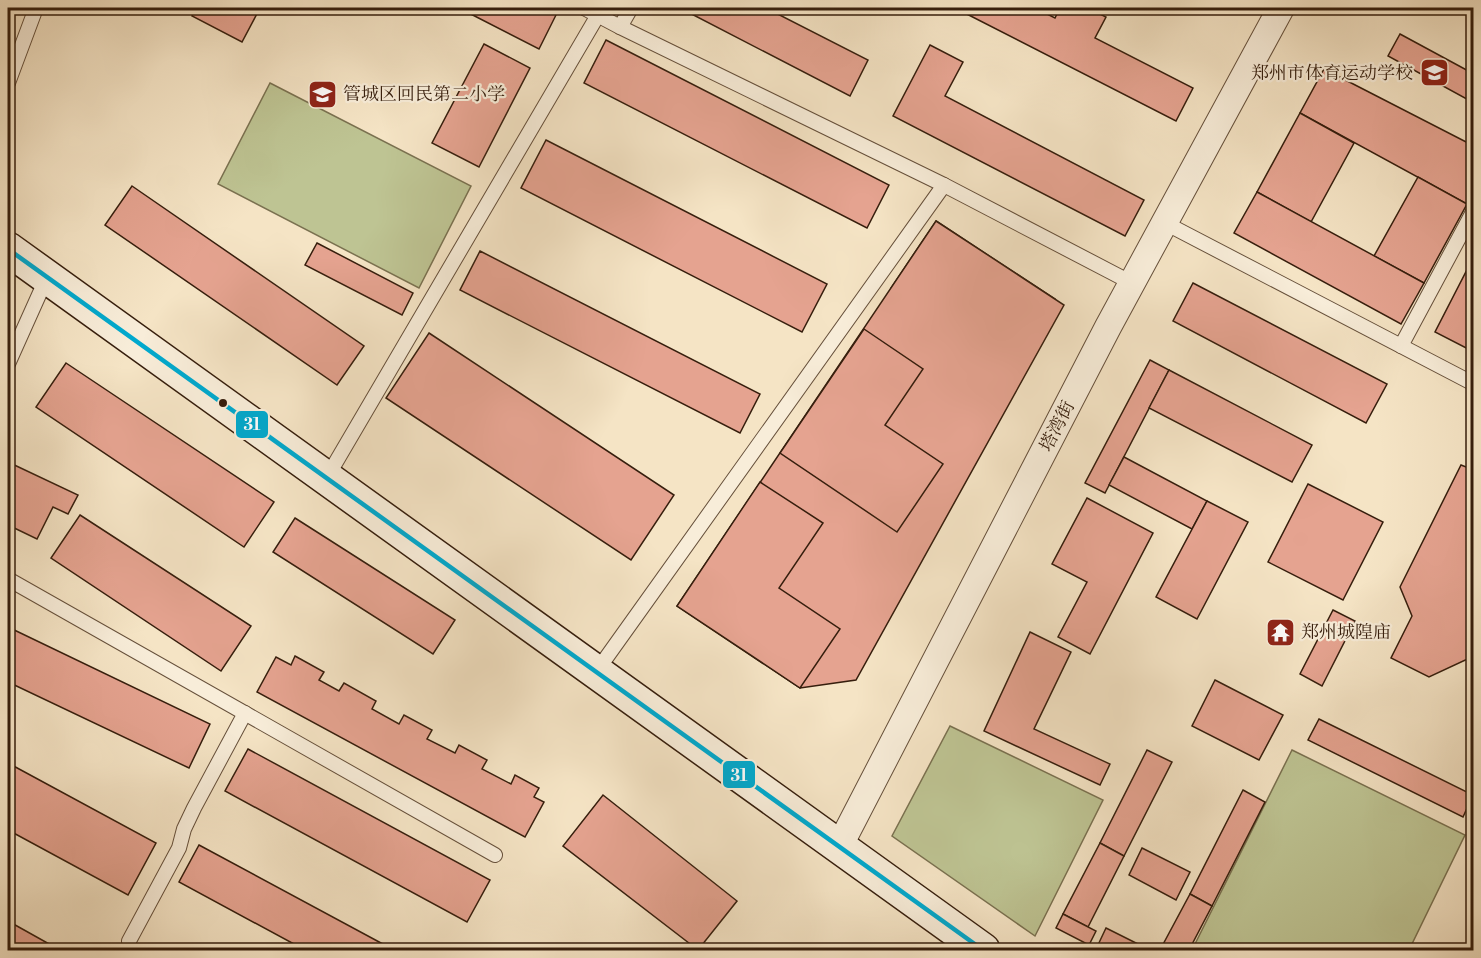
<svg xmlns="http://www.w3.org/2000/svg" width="1481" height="958" font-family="'Libre Bodoni','Noto Serif SC',serif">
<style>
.green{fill:#bec493;stroke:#7a7150;stroke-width:1.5}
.building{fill:#e5a390;stroke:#361e0d;stroke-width:1.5}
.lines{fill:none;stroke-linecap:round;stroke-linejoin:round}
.lane-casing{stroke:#66503b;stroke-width:16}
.street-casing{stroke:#66503b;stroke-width:28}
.secondary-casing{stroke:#361e0d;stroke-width:36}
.lane{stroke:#f8edd9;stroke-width:14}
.street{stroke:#f8edd9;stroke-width:26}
.secondary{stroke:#f8edd9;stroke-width:33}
.bus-1-casing{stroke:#f8edd9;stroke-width:9}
.bus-1{stroke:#00a9ce;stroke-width:4.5}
.bus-dot{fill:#361e0d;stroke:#f8edd9;stroke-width:2}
.labels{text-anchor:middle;stroke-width:4.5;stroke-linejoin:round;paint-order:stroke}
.poi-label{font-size:18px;fill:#361e0d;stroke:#f8edd9;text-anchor:start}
.street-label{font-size:18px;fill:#361e0d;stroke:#f8edd9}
.line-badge{stroke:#f8edd9;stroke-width:2}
.badge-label{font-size:16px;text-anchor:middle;font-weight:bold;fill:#fff}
</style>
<rect width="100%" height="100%" fill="#f5e4c5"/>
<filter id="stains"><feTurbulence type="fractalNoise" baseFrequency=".00333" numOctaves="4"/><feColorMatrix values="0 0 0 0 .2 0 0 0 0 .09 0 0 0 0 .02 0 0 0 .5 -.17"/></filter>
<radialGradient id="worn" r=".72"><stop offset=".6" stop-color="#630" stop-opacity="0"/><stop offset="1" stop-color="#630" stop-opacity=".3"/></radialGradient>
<!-- green -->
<g class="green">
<polygon points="270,83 471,186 419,288 218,184"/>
<polygon points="950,726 1103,800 1035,936 892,836"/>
<polygon points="1292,750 1465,835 1409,950 1192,950"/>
</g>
<!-- building -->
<g class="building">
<polygon points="196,8 260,8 242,42 192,16"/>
<polygon points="459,8 545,8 557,13 539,49"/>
<polygon points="680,8 766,8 868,60 850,96"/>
<polygon points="955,8 1035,8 1055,18 1060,8 1088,8 1106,17 1095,38 1193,88 1176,121"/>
<polygon points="1400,34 1474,74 1474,103 1388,56"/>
<polygon points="606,40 889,185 867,228 584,83"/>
<polygon points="484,44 530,68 479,167 432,143"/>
<polygon points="930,45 963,62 945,96 1144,200 1125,236 893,116"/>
<polygon points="1324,69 1474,146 1474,191 1467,204 1300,113"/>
<polygon points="1300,113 1354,143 1311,222 1257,192"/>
<polygon points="546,140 827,284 802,332 521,188"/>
<polygon points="1418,177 1467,204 1424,283 1374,256"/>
<polygon points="132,186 364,346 337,385 105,225"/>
<polygon points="1257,192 1424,283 1401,324 1234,233"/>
<polygon points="936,221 1055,299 1008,367 891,288"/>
<polygon points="936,221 1064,305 856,680 800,688 677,606"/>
<polygon points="317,243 413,293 402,315 305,265"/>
<polygon points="480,251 760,394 740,433 460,290"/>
<polygon points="1471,262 1474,263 1474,352 1435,332"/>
<polygon points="1193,283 1387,384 1366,423 1173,321"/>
<polygon points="864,329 923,369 885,425 943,464 897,532 780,453"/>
<polygon points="429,333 674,495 631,560 386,398"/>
<polygon points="1150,360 1169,370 1105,493 1085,483"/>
<polygon points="66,363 274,502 244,547 36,407"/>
<polygon points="1169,370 1312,445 1292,482 1149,408"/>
<polygon points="1124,457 1207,501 1192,529 1109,485"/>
<polygon points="8,462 78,495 68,514 53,507 37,539 8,525 8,495 11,487 8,485"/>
<polygon points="1474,464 1474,656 1429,677 1391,658 1412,616 1400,587 1461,465 1466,467"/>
<polygon points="760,482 823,523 779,588 840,629 800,688 677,606"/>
<polygon points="1308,484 1383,522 1343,600 1268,562"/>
<polygon points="1087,498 1153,533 1090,654 1058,637 1087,582 1052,564"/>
<polygon points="1207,501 1248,522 1197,619 1156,597"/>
<polygon points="80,515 251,626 221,671 51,558"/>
<polygon points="295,518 455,620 433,654 273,552"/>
<polygon points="1333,610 1355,621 1322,686 1300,674"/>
<polygon points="8,627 210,724 189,768 8,682"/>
<polygon points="1030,632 1071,652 1034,729 1110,764 1100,785 984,731"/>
<polygon points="295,656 324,672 319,680 339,691 344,683 376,701 372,709 399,724 404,715 432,730 427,739 455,753 459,745 487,760 482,769 511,784 515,775 539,788 534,797 544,802 525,837 257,692 276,657 291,665"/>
<polygon points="1215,680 1283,715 1259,760 1192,726"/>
<polygon points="1319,719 1473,795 1463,817 1308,740"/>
<polygon points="248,749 490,880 467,922 225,791"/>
<polygon points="1147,750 1172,762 1124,856 1100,843"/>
<polygon points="8,763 156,843 128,895 8,830"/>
<polygon points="1243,790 1265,802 1212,906 1190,894"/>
<polygon points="603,795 737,901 698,950 563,846"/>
<polygon points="1100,843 1124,856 1088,927 1063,914"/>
<polygon points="199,845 394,950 305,950 179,882"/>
<polygon points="1142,848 1190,872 1176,900 1129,875"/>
<polygon points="1190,894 1212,906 1189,950 1160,950"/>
<polygon points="1063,914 1096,931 1089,945 1056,928"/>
<polygon points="8,921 60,950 8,950"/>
<polygon points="1106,928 1146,948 1144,950 1104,950 1097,947"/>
</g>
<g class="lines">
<defs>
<g id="lane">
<polyline points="584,8 620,27 944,185 1132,283"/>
<polyline points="620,27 631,8"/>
<polyline points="8,83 36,8"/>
<polyline points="1165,223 1474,384"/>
<polyline points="1401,346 1474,210"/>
<polyline points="8,364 47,277"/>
<polyline points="326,479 598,15"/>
<polyline points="8,579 495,855"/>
<polyline points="596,672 944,185"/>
<polyline points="129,941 179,848 184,829 194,808 245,713"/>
</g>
<polyline id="street" points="839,847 1108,327 1281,8"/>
<polyline id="secondary" points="8,249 983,950"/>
</defs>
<!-- lane casing -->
<use href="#lane" class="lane-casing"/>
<!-- street casing -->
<use href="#street" class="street-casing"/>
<!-- secondary casing -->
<use href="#secondary" class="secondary-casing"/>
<!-- lane -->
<use href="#lane" class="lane"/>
<!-- street -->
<use href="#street" class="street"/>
<!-- secondary -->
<use href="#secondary" class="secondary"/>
<defs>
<polyline id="bus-1" points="8,249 983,950"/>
</defs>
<!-- bus-1 casing -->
<use href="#bus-1" class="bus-1-casing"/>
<!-- bus-1 -->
<use href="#bus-1" class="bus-1"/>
</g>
<!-- icons -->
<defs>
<symbol id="school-square" viewBox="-11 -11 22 22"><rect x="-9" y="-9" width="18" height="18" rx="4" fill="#8f2418" stroke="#f8edd9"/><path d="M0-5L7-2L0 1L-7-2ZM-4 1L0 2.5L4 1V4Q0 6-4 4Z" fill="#fff"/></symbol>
<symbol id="temple-square" viewBox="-11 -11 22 22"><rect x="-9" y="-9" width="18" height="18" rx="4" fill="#8f2418" stroke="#f8edd9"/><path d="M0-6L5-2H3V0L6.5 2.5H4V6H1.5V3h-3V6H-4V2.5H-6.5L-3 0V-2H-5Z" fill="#fff"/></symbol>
</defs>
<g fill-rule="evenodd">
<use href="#school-square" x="1418" y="56" width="33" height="33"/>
<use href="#school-square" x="306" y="78" width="33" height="33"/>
<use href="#temple-square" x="1264" y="616" width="33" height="33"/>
</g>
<!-- markers -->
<circle class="bus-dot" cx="223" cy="403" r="5"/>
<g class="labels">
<!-- poi labels -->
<g class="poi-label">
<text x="1413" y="79" text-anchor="end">郑州市体育运动学校</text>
<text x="343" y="100">管城区回民第二小学</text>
<text x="1301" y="638">郑州城隍庙</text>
</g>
<!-- street labels -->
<g class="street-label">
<text transform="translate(1057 426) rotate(-63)" y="6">塔湾街</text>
</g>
</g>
<g class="line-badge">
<rect x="235" y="410" width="34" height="29" rx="6" fill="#00a9ce"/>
<rect x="722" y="760" width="34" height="29" rx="6" fill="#00a9ce"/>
</g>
<g class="badge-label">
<text x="252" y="430">31</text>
<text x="739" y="781">31</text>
</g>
<!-- margin -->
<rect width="1481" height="958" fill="none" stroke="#f5e4c5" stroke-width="30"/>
<rect x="9" y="9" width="1463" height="940" fill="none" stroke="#361e0d" stroke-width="3"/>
<rect x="15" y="15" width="1451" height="928" fill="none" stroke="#361e0d" stroke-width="1.5"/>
<rect width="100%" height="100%" filter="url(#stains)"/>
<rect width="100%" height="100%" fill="url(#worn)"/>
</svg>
